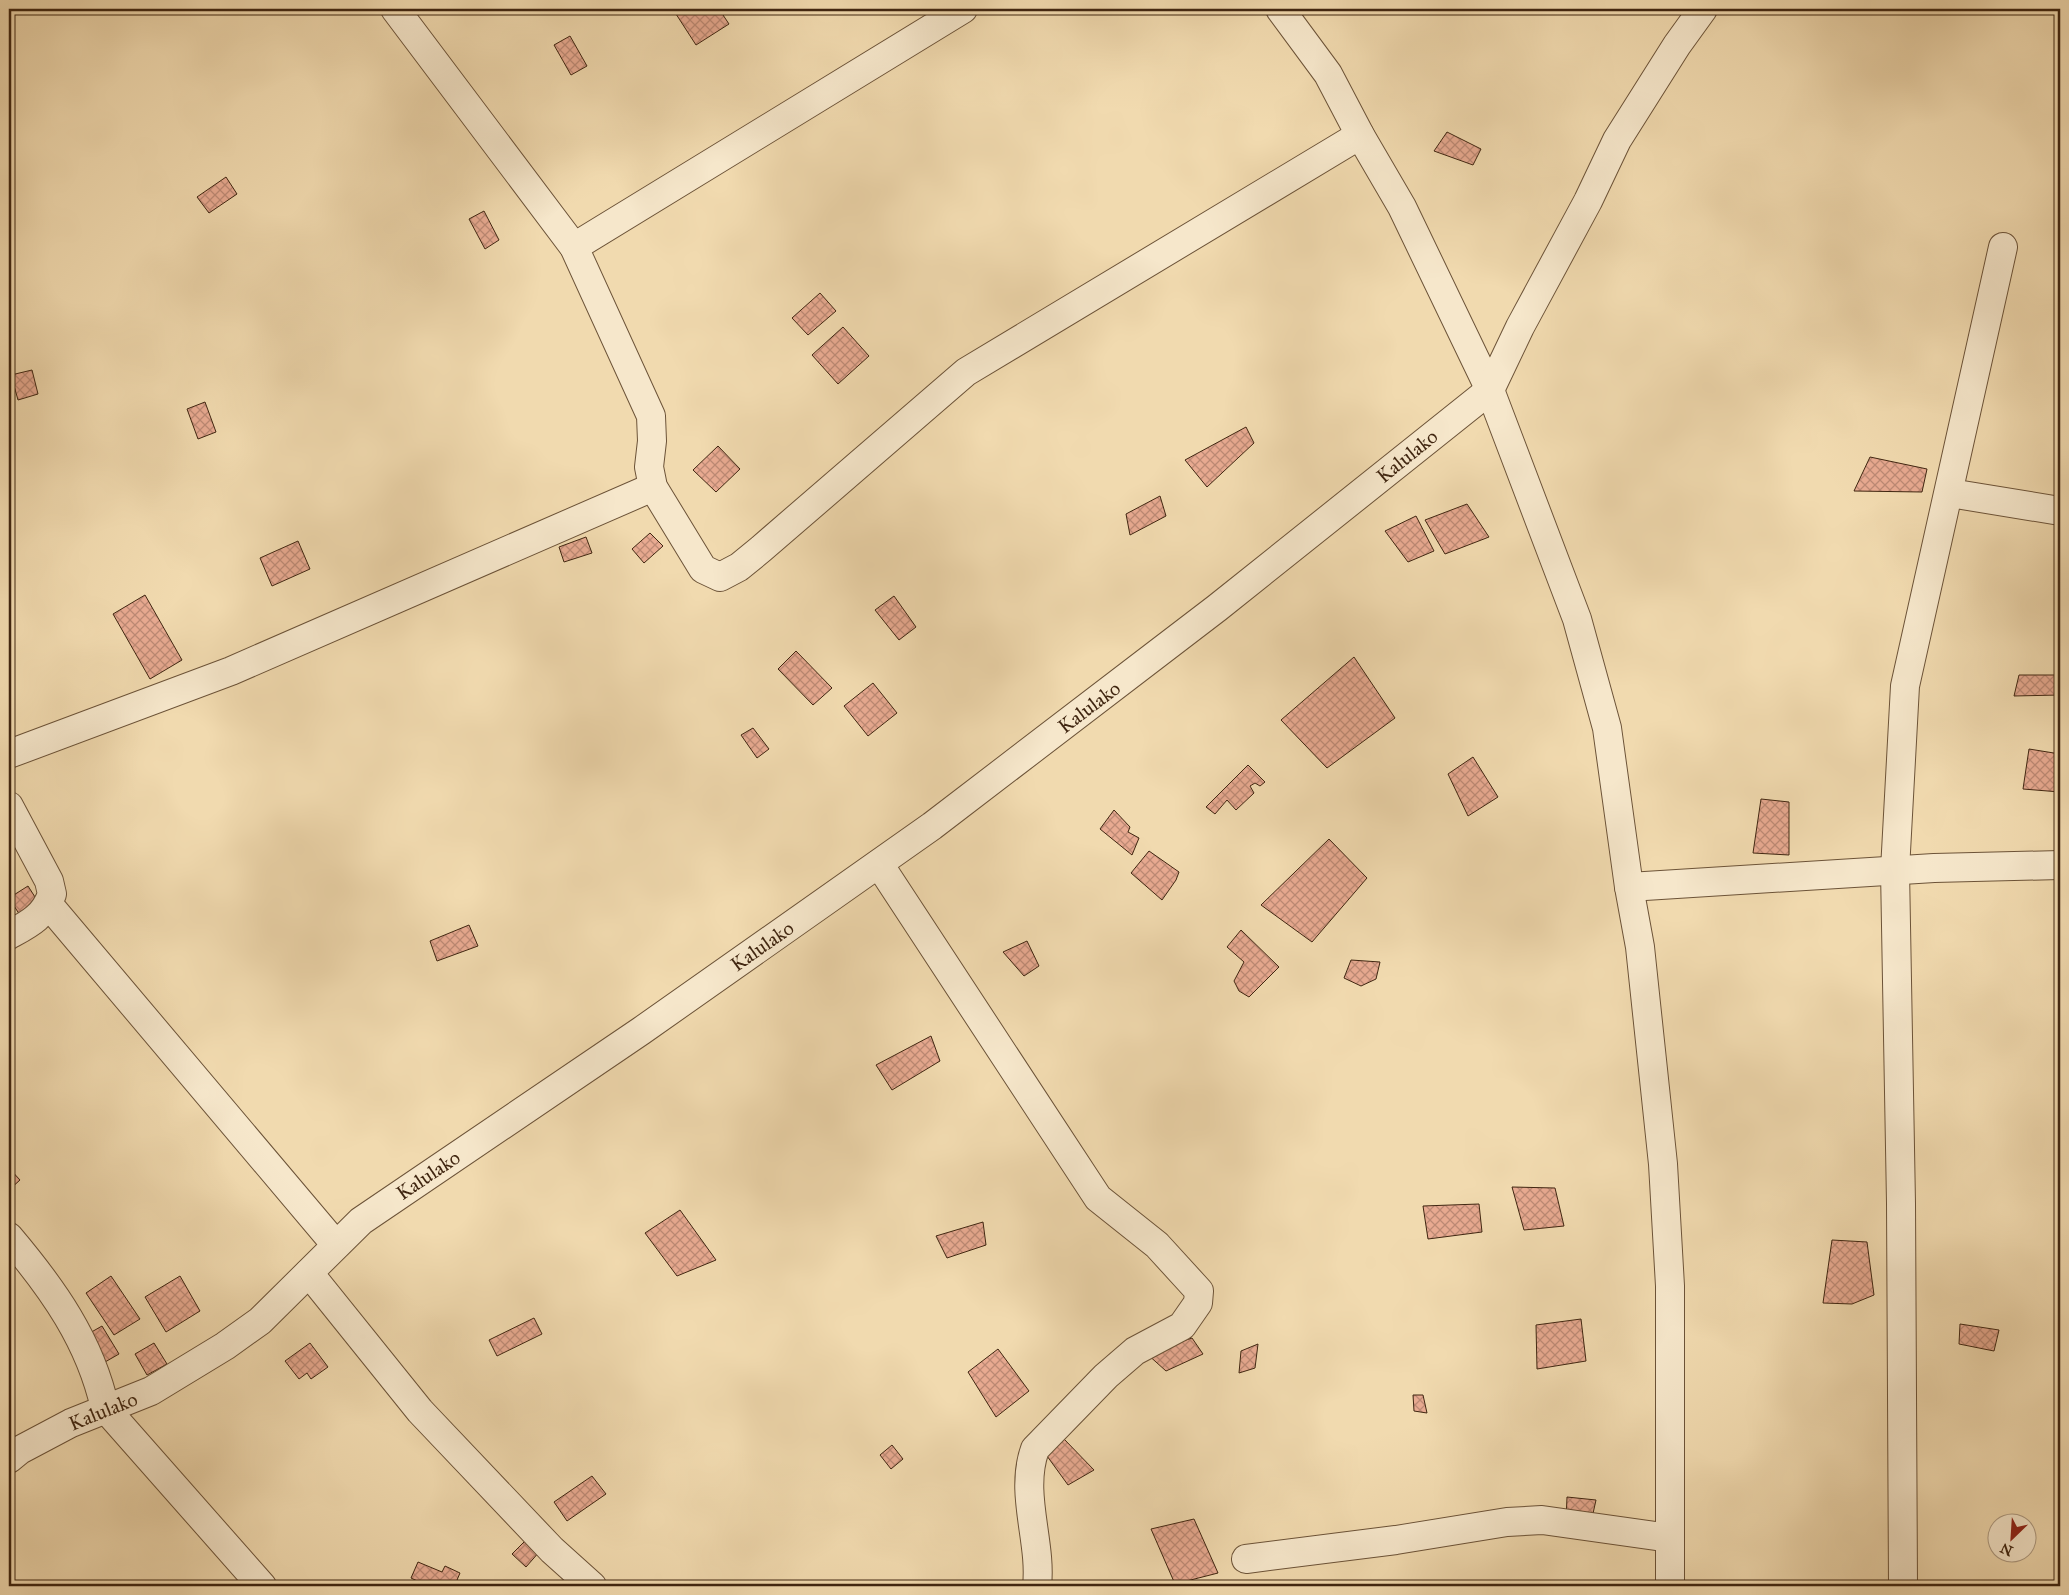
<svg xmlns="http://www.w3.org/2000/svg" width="2069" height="1595" font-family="'IM FELL Great Primer',serif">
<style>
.building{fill:url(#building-cross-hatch);stroke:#402611}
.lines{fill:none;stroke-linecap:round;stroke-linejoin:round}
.minor-casing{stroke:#6c5338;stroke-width:30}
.minor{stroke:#f6e7cb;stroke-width:28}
.labels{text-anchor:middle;stroke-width:4.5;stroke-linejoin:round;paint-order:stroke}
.street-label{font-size:20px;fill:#402611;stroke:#f6e7cb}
</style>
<defs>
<pattern id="building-cross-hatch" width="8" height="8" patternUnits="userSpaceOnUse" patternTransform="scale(1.25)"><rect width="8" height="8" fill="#e8aa91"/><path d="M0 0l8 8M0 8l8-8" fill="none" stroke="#bd8a75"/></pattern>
</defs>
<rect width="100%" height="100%" fill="#f1daaf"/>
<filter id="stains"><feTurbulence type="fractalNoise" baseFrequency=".004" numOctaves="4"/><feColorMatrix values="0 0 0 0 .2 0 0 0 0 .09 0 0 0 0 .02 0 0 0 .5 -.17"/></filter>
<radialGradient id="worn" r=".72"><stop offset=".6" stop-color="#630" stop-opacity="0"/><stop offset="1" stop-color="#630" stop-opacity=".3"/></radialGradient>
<!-- building -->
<g class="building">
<polygon points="683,9 719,9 729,24 696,45 676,14"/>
<polygon points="570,36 587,66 571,75 554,45"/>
<polygon points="1447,132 1481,149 1473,165 1434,151"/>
<polygon points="226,177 237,194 209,213 197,197"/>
<polygon points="484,211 499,240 485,249 469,219"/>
<polygon points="820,293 836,311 808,335 792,318"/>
<polygon points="843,327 869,356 838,384 812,355"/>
<polygon points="32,370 38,394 18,400 11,375"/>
<polygon points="205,402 216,432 198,439 187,409"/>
<polygon points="1246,427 1254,443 1207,487 1185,460"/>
<polygon points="718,446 740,469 716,492 693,470"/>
<polygon points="1870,457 1927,469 1922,492 1854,491"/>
<polygon points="1160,496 1166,516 1130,535 1126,514"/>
<polygon points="1467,504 1489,537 1445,554 1425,520"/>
<polygon points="1416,516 1434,551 1408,562 1385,531"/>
<polygon points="650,533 663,546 644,563 632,549"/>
<polygon points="586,537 592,553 564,562 559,547"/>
<polygon points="298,541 310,569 272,586 260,558"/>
<polygon points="145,595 182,660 150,679 113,614"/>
<polygon points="894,596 916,627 899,640 875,610"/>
<polygon points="796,651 832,688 813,705 778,669"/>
<polygon points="1354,657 1395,718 1327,768 1281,720"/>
<polygon points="2019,675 2060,675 2060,695 2014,696"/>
<polygon points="873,683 897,713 868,736 844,706"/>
<polygon points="753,728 769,749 757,758 741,735"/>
<polygon points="2029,749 2060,754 2060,792 2023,789"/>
<polygon points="1473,757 1498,797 1468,816 1448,774"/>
<polygon points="1248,765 1265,782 1260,786 1255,783 1250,786 1254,793 1236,810 1227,800 1215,814 1206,807"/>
<polygon points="1761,799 1789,802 1789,855 1753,853"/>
<polygon points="1114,810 1130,827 1128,832 1139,838 1132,855 1100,829"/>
<polygon points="1329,839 1367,878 1312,942 1261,905"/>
<polygon points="1149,851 1179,872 1176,880 1162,900 1131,873"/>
<polygon points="28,886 42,908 23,920 9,898"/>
<polygon points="469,925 478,946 437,961 430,941"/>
<polygon points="1241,930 1279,967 1249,997 1239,991 1234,981 1244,962 1227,947"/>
<polygon points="1027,941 1039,966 1024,976 1003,952"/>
<polygon points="1351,960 1380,962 1376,979 1361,986 1344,978"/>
<polygon points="931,1036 940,1061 892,1090 876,1065"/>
<polygon points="9,1168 20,1180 9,1190"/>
<polygon points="1512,1187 1555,1188 1564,1226 1524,1230"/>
<polygon points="1479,1204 1482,1232 1428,1239 1423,1206"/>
<polygon points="680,1210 716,1260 677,1276 645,1233"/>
<polygon points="983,1222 986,1245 947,1258 936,1236"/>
<polygon points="1832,1240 1867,1242 1874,1295 1852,1304 1823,1303"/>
<polygon points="111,1276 140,1319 114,1335 86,1293"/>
<polygon points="180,1276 200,1311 166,1332 145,1297"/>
<polygon points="534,1318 542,1334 497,1356 489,1340"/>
<polygon points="1581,1319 1586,1361 1537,1369 1536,1325"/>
<polygon points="1960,1324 1999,1330 1994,1351 1959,1344"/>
<polygon points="102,1326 119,1354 105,1362 88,1334"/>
<polygon points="1192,1338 1203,1354 1166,1371 1146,1353"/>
<polygon points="154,1343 167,1364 147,1375 135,1354"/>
<polygon points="310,1343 328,1367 311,1379 307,1373 299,1379 285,1361"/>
<polygon points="1258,1344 1255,1368 1239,1373 1241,1351"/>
<polygon points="998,1349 1029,1391 996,1417 968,1372"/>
<polygon points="1413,1395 1423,1395 1427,1413 1414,1411"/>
<polygon points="1064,1439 1094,1470 1068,1485 1047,1456"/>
<polygon points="892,1445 903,1459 891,1469 880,1455"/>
<polygon points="592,1476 606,1494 567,1521 554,1502"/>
<polygon points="1567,1497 1596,1500 1592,1518 1566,1521"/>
<polygon points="1194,1519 1218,1573 1175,1584 1151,1529"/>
<polygon points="527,1539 540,1551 526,1567 512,1554"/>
<polygon points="418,1562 442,1572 445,1566 460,1573 457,1580 470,1585 428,1586 411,1578"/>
</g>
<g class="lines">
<defs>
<g id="minor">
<polyline points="395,9 574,247 651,416 652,441 649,467 653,487 703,569 720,577 739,567 761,549 966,372 1360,135"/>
<polyline points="1280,9 1328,74 1360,135 1402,207 1490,390 1577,619 1607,728 1629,887 1640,947 1663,1164 1670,1286 1670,1586"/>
<polyline points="574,247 963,9"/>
<polyline points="1950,493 2060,511"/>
<polyline points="9,754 231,671 653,487"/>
<path d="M9 806 49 881 52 894C44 917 29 924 9 935"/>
<path d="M879 864 1098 1198 1157 1245 1199 1291 1198 1303 1182 1326 1135 1351 1106 1376 1035 1449C1019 1493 1042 1542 1037 1586"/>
<polyline points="1629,887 1934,868 2060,865"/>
<polyline points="49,905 336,1245"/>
<path d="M9 1237C53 1289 90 1341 105 1408L262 1586"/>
<polyline points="309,1273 420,1411 552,1550 592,1586"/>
<polyline points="9,1459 20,1450 71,1423 151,1391 225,1346 260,1321 361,1221 641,1031 932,826 1217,608 1490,390 1520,327 1588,201 1617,140 1677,45 1703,9"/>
<polyline points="1246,1559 1396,1540 1507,1522 1542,1520 1670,1538"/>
<polyline points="1903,1586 1901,1203 1895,870 1905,686 2003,247"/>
</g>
</defs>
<!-- minor casing -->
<use href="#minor" class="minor-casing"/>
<!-- minor -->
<use href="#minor" class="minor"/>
</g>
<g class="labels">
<!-- street labels -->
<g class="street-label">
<text transform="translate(1407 456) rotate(-39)" y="7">Kalulako</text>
<text transform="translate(1089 707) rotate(-37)" y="7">Kalulako</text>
<text transform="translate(762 946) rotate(-35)" y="7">Kalulako</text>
<text transform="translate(428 1175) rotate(-34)" y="7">Kalulako</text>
<text transform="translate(103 1411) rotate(-22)" y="7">Kalulako</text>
</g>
</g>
<!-- margin -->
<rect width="2069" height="1595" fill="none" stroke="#f1daaf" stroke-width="30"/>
<rect x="10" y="10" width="2049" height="1575" fill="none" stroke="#402611" stroke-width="2.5"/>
<rect x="15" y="15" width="2039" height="1565" fill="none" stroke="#402611"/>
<!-- north arrow -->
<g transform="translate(2012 1538) rotate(205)"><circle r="24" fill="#f6e7cb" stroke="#ad9a81"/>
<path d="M0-4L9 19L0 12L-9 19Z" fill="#8f2418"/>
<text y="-8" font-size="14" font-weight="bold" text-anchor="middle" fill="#402611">N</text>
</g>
<rect width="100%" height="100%" filter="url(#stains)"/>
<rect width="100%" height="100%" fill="url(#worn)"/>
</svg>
